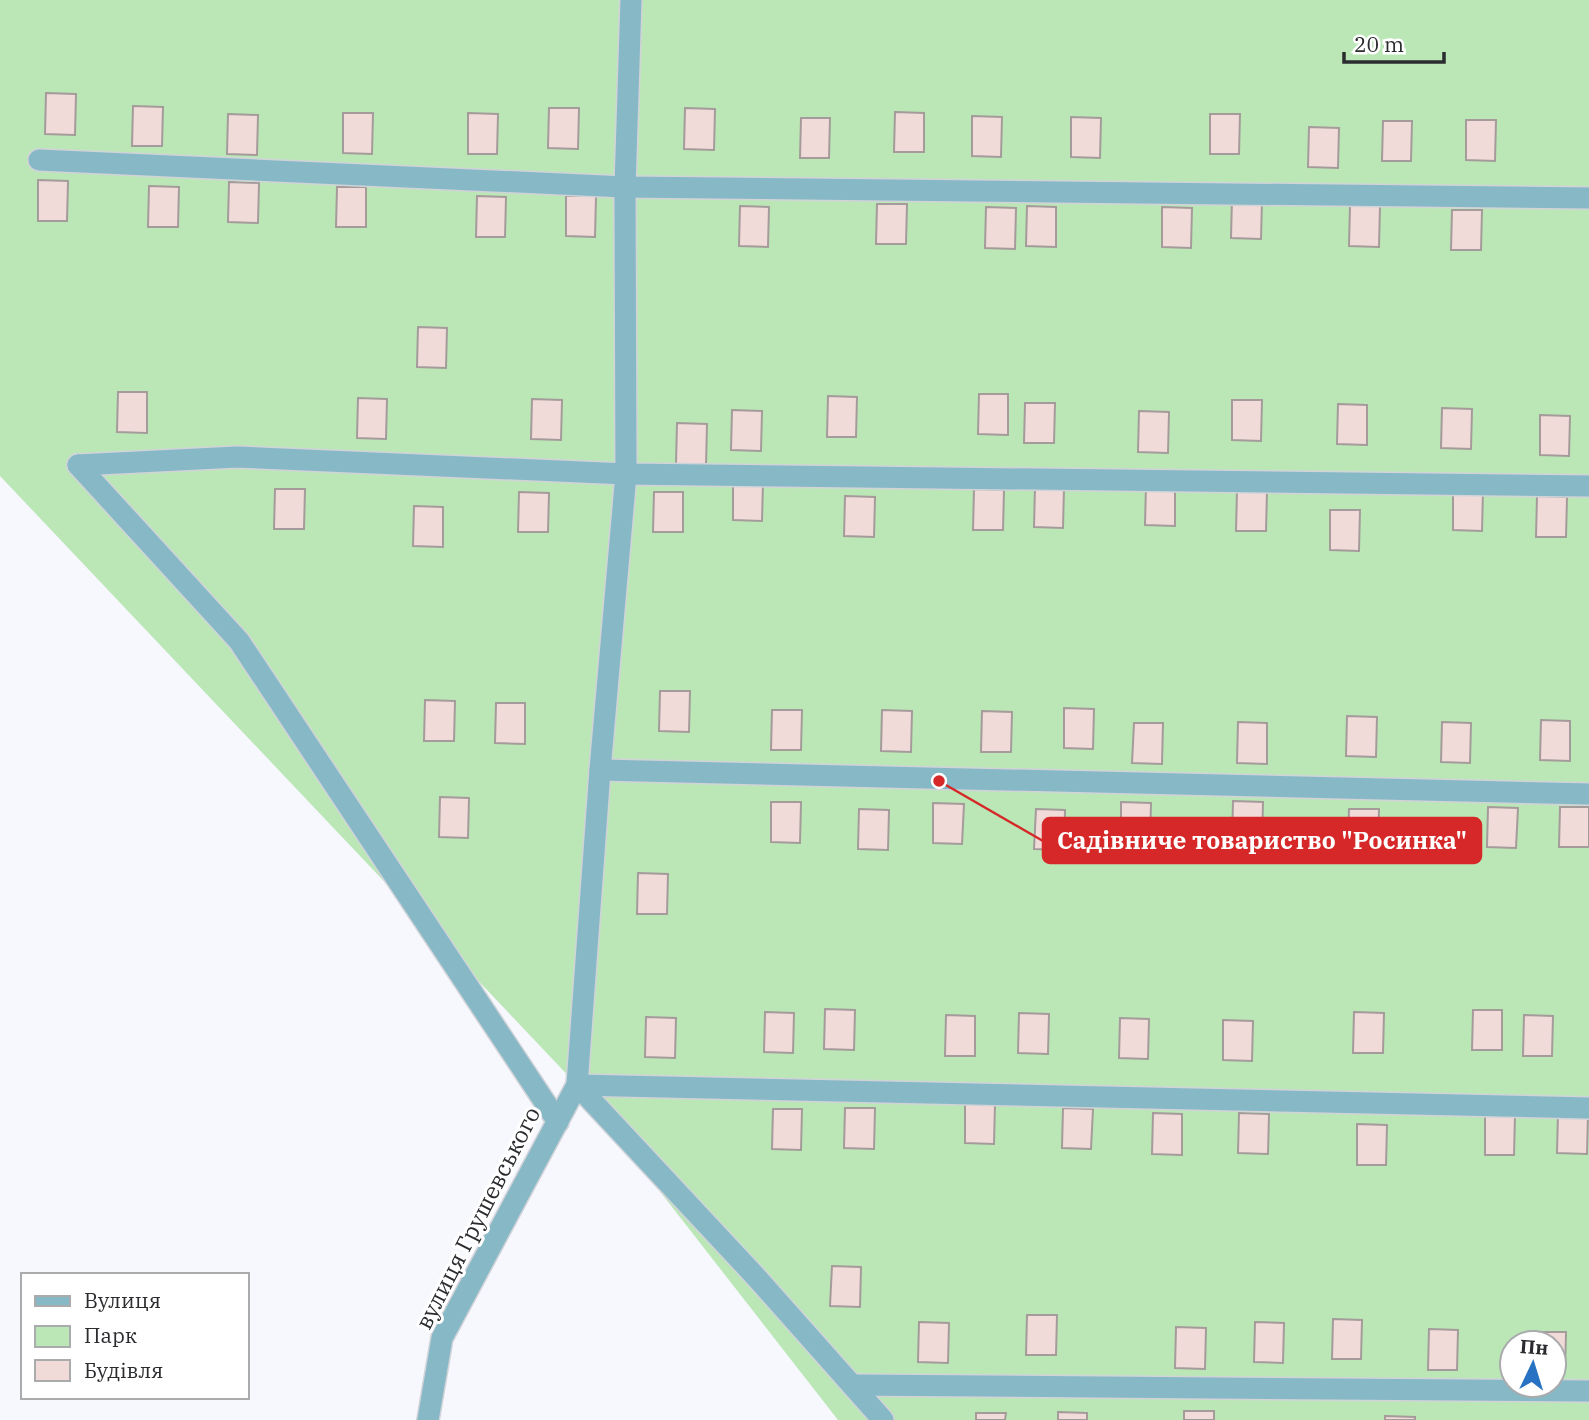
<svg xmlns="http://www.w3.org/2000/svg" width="1589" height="1420" font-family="'IBM Plex Serif',serif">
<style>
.green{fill:#bbe7b6;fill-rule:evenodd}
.building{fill:#f1dbd9;stroke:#a49b9a;stroke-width:2}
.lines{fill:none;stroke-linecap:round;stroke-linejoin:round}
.minor-casing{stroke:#d1d3d9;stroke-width:24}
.minor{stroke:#86b8c6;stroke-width:21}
.labels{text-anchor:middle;stroke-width:6;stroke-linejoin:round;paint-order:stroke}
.street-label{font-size:23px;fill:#2b2c2f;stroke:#fff}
.leader{fill:none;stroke:#d62828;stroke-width:2.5}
.callout-dot{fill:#d62828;stroke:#fff;stroke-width:2.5}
.callout{fill:#d62828;stroke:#d62828;stroke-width:2.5}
.callout-label{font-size:24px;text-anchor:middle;font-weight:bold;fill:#fff}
</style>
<rect width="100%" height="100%" fill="#f6f8fe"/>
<!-- green -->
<path class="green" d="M0 0H1589V1420H838L577 1085 0 476ZM1512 1343H1554V1385H1512Z"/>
<!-- building -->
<g class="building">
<polygon points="46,93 76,94 75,135 45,134"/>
<polygon points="133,106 163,107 162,146 132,146"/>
<polygon points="549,108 579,108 578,149 548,148"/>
<polygon points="685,108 715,109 714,150 684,149"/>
<polygon points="895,112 924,113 924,152 894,152"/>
<polygon points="343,113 373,113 372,154 343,153"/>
<polygon points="468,113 498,114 497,154 468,154"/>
<polygon points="228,114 258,115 257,155 227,154"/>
<polygon points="1210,114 1240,114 1239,154 1210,154"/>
<polygon points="972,116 1002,117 1001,157 972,156"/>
<polygon points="1071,117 1101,118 1100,158 1071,157"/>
<polygon points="801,118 830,118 829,158 800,158"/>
<polygon points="1466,120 1496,120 1495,161 1466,160"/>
<polygon points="1383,121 1412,121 1411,161 1382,161"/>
<polygon points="1309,127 1339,128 1338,168 1308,167"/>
<polygon points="38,180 68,181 67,221 38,221"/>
<polygon points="229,182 259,183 258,223 228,222"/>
<polygon points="149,186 179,187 178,227 148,227"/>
<polygon points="337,187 366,187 366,227 336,227"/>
<polygon points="477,196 506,197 505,237 476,237"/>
<polygon points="566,196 596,196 595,237 566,236"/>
<polygon points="1232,198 1262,199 1261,239 1231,238"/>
<polygon points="877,204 907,204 906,244 876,244"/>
<polygon points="740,206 769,207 768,247 739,246"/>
<polygon points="1027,206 1056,207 1056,247 1026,246"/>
<polygon points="1350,206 1380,206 1379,247 1349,246"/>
<polygon points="986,207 1016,208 1015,249 985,248"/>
<polygon points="1162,207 1192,208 1191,248 1162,247"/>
<polygon points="1452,210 1482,210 1481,250 1451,250"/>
<polygon points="418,327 447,328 446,368 417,367"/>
<polygon points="118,392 147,392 147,433 117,432"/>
<polygon points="979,394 1008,394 1008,435 978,434"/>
<polygon points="828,396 857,397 856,437 827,437"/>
<polygon points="358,398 387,399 386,439 357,438"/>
<polygon points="532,399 562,400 561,440 531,439"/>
<polygon points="1232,400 1262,400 1261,441 1232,440"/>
<polygon points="1025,403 1055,403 1054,443 1024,443"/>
<polygon points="1338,404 1367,405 1367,445 1337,444"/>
<polygon points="1442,408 1472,409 1471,449 1441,448"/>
<polygon points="732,410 762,411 761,451 731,450"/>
<polygon points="1139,411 1169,412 1168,453 1138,452"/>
<polygon points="1540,415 1570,416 1569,456 1540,455"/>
<polygon points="677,423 707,424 706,465 676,464"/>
<polygon points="733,480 763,481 762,521 733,520"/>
<polygon points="1146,485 1175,486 1175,526 1145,525"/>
<polygon points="1035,487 1064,488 1063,528 1034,527"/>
<polygon points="275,489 305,489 304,529 274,529"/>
<polygon points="974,489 1004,490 1003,530 973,530"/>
<polygon points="1453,489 1483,490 1482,531 1453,530"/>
<polygon points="1237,490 1267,491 1266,531 1236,531"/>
<polygon points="519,492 549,493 548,532 518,532"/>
<polygon points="654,492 683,492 683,532 653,532"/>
<polygon points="845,496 875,497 874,537 844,536"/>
<polygon points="1537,496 1567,497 1566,537 1536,537"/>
<polygon points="414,506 443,507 443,547 413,546"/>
<polygon points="1330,510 1360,510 1359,551 1330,550"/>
<polygon points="660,691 690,691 689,732 659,731"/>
<polygon points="425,700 455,701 454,741 424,741"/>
<polygon points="496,703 525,703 525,744 495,743"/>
<polygon points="1064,708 1094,709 1093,749 1064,748"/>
<polygon points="772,710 802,710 801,750 771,750"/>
<polygon points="882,710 912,711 911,752 881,751"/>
<polygon points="982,711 1012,712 1011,752 981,752"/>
<polygon points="1347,716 1377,717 1376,757 1346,756"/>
<polygon points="1541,720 1570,721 1570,761 1540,760"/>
<polygon points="1238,722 1267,723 1267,764 1237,763"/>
<polygon points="1442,722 1471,723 1470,763 1441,762"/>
<polygon points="1134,723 1163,723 1162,764 1132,763"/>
<polygon points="440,797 469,798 468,838 439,837"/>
<polygon points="1233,801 1263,802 1262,842 1232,841"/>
<polygon points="771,802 801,802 800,843 771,842"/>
<polygon points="1121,802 1151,803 1150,843 1121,842"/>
<polygon points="933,803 964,804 962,844 933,843"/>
<polygon points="1488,807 1518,808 1516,848 1487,847"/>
<polygon points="1560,807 1589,807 1589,847 1559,847"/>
<polygon points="859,809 889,810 888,850 858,849"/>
<polygon points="1036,809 1065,810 1064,850 1034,849"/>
<polygon points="1349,809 1379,809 1378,849 1348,849"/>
<polygon points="638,873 668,874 667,914 637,914"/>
<polygon points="825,1009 855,1010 854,1050 824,1049"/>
<polygon points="1473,1010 1502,1010 1502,1050 1472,1050"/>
<polygon points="765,1012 794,1013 793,1053 764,1052"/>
<polygon points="1354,1012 1384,1013 1383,1053 1353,1053"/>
<polygon points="1019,1013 1049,1014 1048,1054 1018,1053"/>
<polygon points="946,1015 975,1016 975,1056 945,1056"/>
<polygon points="1524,1015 1553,1016 1552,1056 1523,1056"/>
<polygon points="646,1017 676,1018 675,1058 645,1057"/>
<polygon points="1120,1018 1149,1019 1148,1059 1119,1058"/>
<polygon points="1223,1020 1253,1021 1252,1061 1223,1060"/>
<polygon points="965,1103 995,1103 994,1144 965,1143"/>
<polygon points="845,1108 875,1108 874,1149 844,1148"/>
<polygon points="1063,1108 1093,1109 1091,1149 1062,1148"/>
<polygon points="773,1109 802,1109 801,1150 772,1149"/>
<polygon points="1153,1113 1182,1114 1182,1155 1152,1154"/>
<polygon points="1239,1113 1269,1114 1268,1154 1238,1153"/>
<polygon points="1558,1113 1588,1114 1587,1154 1557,1153"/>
<polygon points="1485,1115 1515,1115 1514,1155 1485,1155"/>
<polygon points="1357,1124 1387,1125 1386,1165 1357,1165"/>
<polygon points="832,1266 861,1267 860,1307 830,1306"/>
<polygon points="1027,1315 1057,1315 1056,1355 1026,1355"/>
<polygon points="1333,1319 1362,1320 1361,1359 1332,1359"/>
<polygon points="919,1322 949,1323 948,1363 918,1362"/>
<polygon points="1255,1322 1284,1323 1283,1363 1254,1362"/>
<polygon points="1176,1327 1206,1328 1205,1369 1175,1368"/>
<polygon points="1429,1329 1458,1330 1457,1370 1428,1370"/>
<polygon points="1536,1332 1566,1332 1565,1372 1554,1372 1554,1343 1536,1343"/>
<rect x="1184" y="1411" width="30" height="9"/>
<polygon points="1058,1412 1087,1413 1087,1420 1058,1420"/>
<polygon points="976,1413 1006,1413 1005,1420 976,1420"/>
<polygon points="1385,1416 1415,1417 1415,1420 1385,1420"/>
</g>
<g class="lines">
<defs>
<g id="minor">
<polyline points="39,160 625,187 1589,198"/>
<polyline points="78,465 237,457 626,474 1589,486"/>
<polyline points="78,465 239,641 558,1122"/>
<polyline points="600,770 1589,794"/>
<polyline points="577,1085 1589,1108"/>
<polyline points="577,1085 756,1277 883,1420"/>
<polyline points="852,1385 1589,1391"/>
<polyline points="428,1420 442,1338 577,1085 600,770 626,474 625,187 631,0"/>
</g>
</defs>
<!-- minor casing -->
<use href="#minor" class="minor-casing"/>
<!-- minor -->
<use href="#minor" class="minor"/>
</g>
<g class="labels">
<!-- street labels -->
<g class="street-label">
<text transform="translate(478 1218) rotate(-63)" y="8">вулиця Грушевського</text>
</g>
</g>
<!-- callouts -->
<path class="leader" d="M939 781L1043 841"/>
<circle class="callout-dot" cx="939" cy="781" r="7"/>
<rect class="callout" x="1043" y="818" width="438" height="45" rx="7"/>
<g class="callout-label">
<text x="1262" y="849">Садівниче товариство "Росинка"</text>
</g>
<!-- legend -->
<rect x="21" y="1273" width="228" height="126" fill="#ffffff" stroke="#aaabac" stroke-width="2"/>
<rect x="35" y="1296" width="35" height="10" fill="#86b8c6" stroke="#aaabac" stroke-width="2"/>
<text x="84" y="1308" font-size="21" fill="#2b2c2f">Вулиця</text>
<rect x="35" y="1326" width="35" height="21" fill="#bbe7b6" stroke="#aaabac" stroke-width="2"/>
<text x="84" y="1343" font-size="21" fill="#2b2c2f">Парк</text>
<rect x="35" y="1360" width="35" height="21" fill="#f1dbd9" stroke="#aaabac" stroke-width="2"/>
<text x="84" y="1378" font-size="21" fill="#2b2c2f">Будівля</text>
<!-- north arrow -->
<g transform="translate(1533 1364) rotate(4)"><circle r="33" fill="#ffffff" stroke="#aaabac" stroke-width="2"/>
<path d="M0-5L12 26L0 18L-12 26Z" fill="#2772c2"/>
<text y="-10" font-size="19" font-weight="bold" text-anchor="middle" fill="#2b2c2f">Пн</text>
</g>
<!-- scale -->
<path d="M1344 52v10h100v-10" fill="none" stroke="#2b2c2f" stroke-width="3.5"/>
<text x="1354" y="52" font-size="21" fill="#2b2c2f" stroke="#ffffff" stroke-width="5" paint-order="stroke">20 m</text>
</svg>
